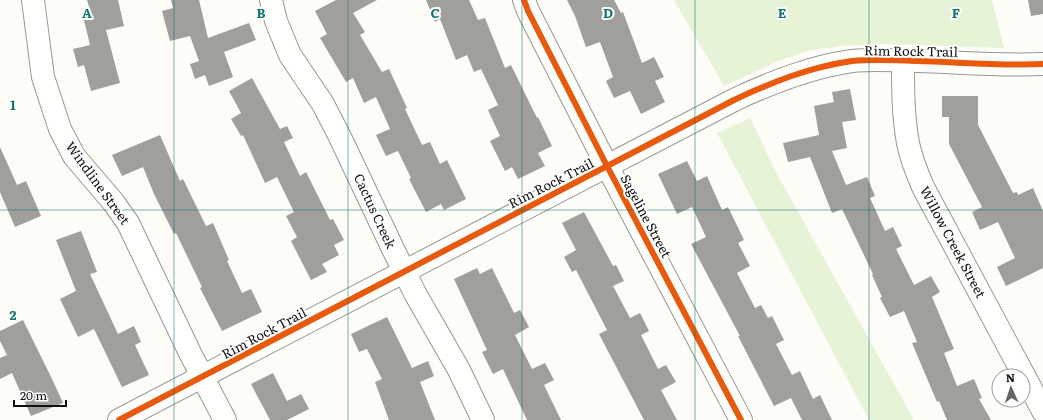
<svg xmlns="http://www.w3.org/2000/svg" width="1043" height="420" font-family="Literata,serif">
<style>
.green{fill:#e7f3d7}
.building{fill:#a19f9c}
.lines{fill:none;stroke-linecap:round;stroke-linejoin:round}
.minor-casing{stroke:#979795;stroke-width:24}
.minor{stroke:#fffffe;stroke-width:22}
.cycleway-casing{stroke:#fff;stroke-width:8}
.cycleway{stroke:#e8590c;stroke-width:6}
.grid{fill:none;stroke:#0f766e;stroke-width:1;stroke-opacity:0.55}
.labels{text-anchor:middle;stroke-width:4;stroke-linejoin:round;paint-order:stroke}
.street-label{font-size:13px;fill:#111;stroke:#fff}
.grid-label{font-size:13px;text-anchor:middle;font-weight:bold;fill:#0f766e;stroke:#fff;stroke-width:4;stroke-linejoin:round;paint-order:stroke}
</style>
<rect width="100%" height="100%" fill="#fdfcf7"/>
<!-- green -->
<g class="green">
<polygon points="674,0 992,0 1004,48 883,44 840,46 807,51 776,62 724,86"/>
<polygon points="750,118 777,174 914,420 869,420 717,133"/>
</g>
<!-- building -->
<g class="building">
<polygon points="87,0 118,0 124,26 106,30 120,83 91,91 84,65 78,67 73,49 90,45 82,12 90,10"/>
<polygon points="171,0 199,0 208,38 249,23 256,40 224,52 233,77 209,86 205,75 195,79 190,64 199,61 190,36 170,41 162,11 173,8"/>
<polygon points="336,0 377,0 353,13 365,32 360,35 382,72 389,69 407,108 405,109 422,145 430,142 440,164 447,160 466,199 444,210 441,204 426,212 409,179 411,178 398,151 386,156 376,135 390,129 376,97 364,103 353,78 346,82 320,38 327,34 315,11"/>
<polygon points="426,0 469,0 478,20 485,18 505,68 511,65 537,118 538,117 552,146 538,153 545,166 518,179 512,167 505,171 490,141 500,136 488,110 498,105 481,69 474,72 467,55 456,60 440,19 435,22"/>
<polygon points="567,0 614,0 621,13 623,12 642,63 654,57 664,77 655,81 665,102 641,114 630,91 614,98 606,81 613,77 600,42 586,47 575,16"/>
<polygon points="1028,0 1043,0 1043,14 1031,16"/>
<polygon points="252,78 280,129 287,126 293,138 284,142 300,176 306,172 330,220 333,219 344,240 334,245 339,255 322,264 327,272 311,280 291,241 297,237 286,216 294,212 277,177 265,183 243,135 241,136 231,119 241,113 229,91"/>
<polygon points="850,89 856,120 842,122 847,148 832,151 846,185 867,177 875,196 870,198 885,231 893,227 902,246 896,249 914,285 931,276 940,292 932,297 954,349 944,353 957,386 974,379 982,398 979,399 991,420 947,420 939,401 937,402 912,343 917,342 904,311 890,317 880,298 882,297 872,275 873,274 842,209 832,213 810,157 788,162 783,143 819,135 814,106 834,102 832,92"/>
<polygon points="942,96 978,96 978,125 1013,193 1017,192 1018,195 1033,188 1043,211 1043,268 1006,286 997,267 1015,258 998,222 980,230 972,212 982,207 949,144 949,117 942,117"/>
<polygon points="160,135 180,181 183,179 206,226 213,223 229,260 227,261 242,293 251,289 262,312 222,331 200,288 202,287 176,233 174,234 154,194 143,167 122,176 112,155"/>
<polygon points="0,147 17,185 26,181 41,216 15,227 0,192"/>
<polygon points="687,161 697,181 707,176 722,210 728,207 744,240 738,243 750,266 737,273 755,308 761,305 768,318 772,316 784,340 776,344 792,375 800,371 813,399 820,395 832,420 802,420 791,398 774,406 738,336 740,336 691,244 706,237 692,207 677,214 658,174"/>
<polygon points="584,212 613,266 616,265 624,281 613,286 630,318 640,313 649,331 641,335 658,369 666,365 676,382 661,390 677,420 644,420 599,334 607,330 576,270 572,272 564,257 576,250 562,223"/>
<polygon points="81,231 97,272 90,274 118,334 134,326 141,342 135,345 149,375 122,387 94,329 78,337 60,299 76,291 56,240"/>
<polygon points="477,268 480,274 492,268 514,313 520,310 529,327 515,335 532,369 545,363 554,380 544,385 561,420 527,420 503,369 493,374 482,352 487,350 454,279"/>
<polygon points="387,317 412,368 428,361 434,376 420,382 435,420 389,420 375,382 382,379 367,349 359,352 351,334"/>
<polygon points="23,320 53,381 63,403 31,416 12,373 0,379 0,358 7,355 0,341 0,331"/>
<polygon points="273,373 287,401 301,394 309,409 287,420 270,420 251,384"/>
</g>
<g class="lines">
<defs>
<g id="minor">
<polyline points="33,0 43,77 60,129 74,156 114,203 128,223 190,353 225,420"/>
<polyline points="271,0 276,21 290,55 323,104 340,137 393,249 416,295 459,370 483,420"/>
<polyline points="524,0 528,11 607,166 741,420"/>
<path d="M903 60C903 88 903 116 908 143 911 158 917 173 923 187L1043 411"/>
<path d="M119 420 734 100C772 82 810 67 852 61 873 59 895 60 916 61 958 62 1001 66 1043 64"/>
</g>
</defs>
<!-- minor casing -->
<use href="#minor" class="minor-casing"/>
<!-- minor -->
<use href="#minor" class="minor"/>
<defs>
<g id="cycleway">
<polyline points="524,0 528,11 607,166 741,420"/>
<path d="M119 420 734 100C772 82 810 67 852 61 873 59 895 60 916 61 958 62 1001 66 1043 64"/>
</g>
</defs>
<!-- cycleway casing -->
<use href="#cycleway" class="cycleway-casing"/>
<!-- cycleway -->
<use href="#cycleway" class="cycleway"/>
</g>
<!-- grid -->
<path class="grid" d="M174 0V420M348 0V420M522 0V420M695 0V420M869 0V420M0 210H1043"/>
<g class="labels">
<!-- street labels -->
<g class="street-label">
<text transform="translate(911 51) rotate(1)" y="5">Rim Rock Trail</text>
<text transform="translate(98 183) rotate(54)" y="5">Windline Street</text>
<text transform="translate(551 183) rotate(-27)" y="5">Rim Rock Trail</text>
<text transform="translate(375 211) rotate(65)" y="5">Cactus Creek</text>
<text transform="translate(646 216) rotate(62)" y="5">Sageline Street</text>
<text transform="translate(953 242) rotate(62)" y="5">Willow Creek Street</text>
<text transform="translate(264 333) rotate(-28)" y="5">Rim Rock Trail</text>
</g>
</g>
<g class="grid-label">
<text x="87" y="18">A</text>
<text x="261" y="18">B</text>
<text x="435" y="18">C</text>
<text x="608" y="18">D</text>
<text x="782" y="18">E</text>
<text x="956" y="18">F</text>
<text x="13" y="110">1</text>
<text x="13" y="320">2</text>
</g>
<!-- north arrow -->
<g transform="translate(1011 388) rotate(357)"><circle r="19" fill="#ffffff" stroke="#a0a0a0"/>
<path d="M0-3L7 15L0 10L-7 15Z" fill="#646362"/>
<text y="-6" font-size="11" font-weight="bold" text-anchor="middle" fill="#111111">N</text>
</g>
<!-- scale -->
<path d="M14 400v6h52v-6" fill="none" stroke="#111111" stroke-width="2"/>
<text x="20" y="400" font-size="12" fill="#111111" stroke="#ffffff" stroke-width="3" paint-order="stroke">20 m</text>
</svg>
